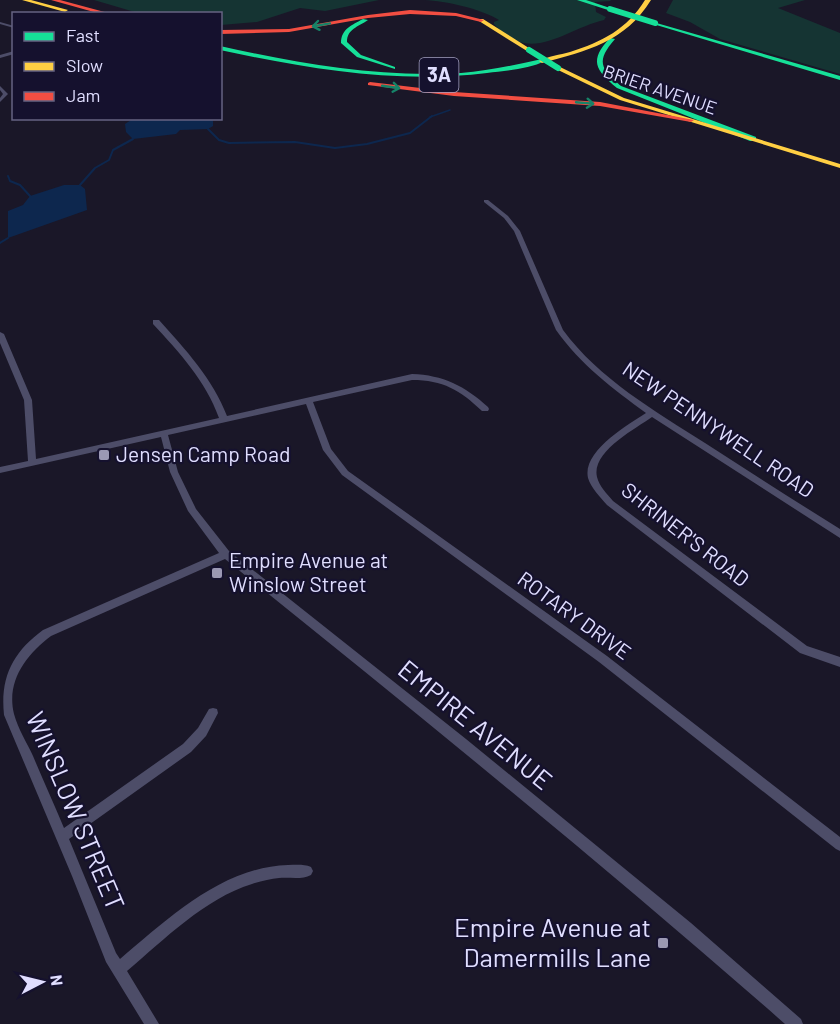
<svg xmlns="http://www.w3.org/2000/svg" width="840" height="1024" font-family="Barlow,sans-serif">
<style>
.green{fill:#153433}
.water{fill:#0d274e}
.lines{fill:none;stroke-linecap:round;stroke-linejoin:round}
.stream-far1{stroke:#0d274e;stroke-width:1.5}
.stream{stroke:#0d274e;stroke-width:2}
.street{fill:#4d4d68;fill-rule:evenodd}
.fast{fill:#16e098;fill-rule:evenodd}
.slow{fill:#ffcf43;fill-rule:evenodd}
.jam{fill:#f24e42;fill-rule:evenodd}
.fast-bridge{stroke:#16e098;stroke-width:6}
.oneway{stroke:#168368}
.poi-dot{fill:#9b98b4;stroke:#15112e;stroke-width:2}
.labels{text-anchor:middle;stroke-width:4.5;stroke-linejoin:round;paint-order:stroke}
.far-street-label{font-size:18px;fill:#e0deff;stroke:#15112e}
.shield{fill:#15112e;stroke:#a3a0c0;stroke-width:1.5}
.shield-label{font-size:20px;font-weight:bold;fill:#e0deff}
.street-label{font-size:21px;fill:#e0deff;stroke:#15112e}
.poi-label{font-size:21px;fill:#e0deff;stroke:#15112e;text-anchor:start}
.near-street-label{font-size:26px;fill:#e0deff;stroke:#15112e}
.near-poi-label{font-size:26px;fill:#e0deff;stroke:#15112e;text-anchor:end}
</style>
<rect width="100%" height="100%" fill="#1a1728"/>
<!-- green -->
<g class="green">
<polygon points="94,0 379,0 325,11 300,8 257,22 221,25 220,14 138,13"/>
<path d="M425 0H610L611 1 595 2 596 12 606 17 604 20C565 29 530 66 494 24V22L499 20C482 9 445 1 425 0Z"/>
<polygon points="673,0 805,0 778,8 840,33 840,74 720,39 690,22 666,13"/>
</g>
<!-- water -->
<g class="water">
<polygon points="134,118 211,118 213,121 213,126 208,129 180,130 176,134 133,139 126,132 125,124"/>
<polygon points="64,185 80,185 85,189 87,210 8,238 8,211 23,205 30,196"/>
</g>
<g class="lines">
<!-- stream-far1 -->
<polyline class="stream-far1" points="430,117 450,110"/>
<!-- stream -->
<g class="stream">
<polyline points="208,129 219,140 229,143 295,142 335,148 367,144 410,133 432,116"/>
<polyline points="8,176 10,181 20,185 30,196"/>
<polyline points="80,185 95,168 109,160 113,150 133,139"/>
<polyline points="0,243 8,238"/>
</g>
<!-- street -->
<g class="street">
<polygon points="0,22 14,26 14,28 0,24"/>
<polygon points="14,51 14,54 0,58 0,55"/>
<polygon points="0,86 8,94 0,102 0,98 3,94 0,90"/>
<path d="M484 200H488L508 216 520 231 563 330C599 379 655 411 705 443 750 472 795 501 840 529V538L652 417C635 429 591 452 597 477 599 486 607 494 613 501L807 646 840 657V667L800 653 607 505C600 497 591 488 588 478 582 451 628 425 646 413 613 389 580 364 556 330L514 231 504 218 484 202Z"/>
<path d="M153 320H159C185 349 213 379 227 416L412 374C443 375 465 386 488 407L489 409 488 411H482C460 390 443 380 412 380L313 402 331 449 348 471 607 656 840 837V851L836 849 599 662 342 475 323 450 306 404 168 435 178 472 196 509 229 551 466 739 691 923 801 1019 803 1024H785C603 864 414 711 225 559L51 636C26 655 6 681 14 714 18 729 27 743 33 756 43 780 54 804 64 828L183 744 198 728 209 709 213 708 217 709 218 713 206 736 191 752 69 839 116 953 120 959C168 919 222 867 288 865 296 865 304 864 311 867L313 871 311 875C302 880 290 877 279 878 271 879 261 881 252 884 204 899 165 939 127 971L159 1024H144L106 962 72 876 4 715C0 677 13 652 43 630L219 553 188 511 170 472 161 437 0 473V467L28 461 24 400 0 343V332L4 334 32 400 36 459 219 418C206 381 179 352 153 324Z"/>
</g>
<!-- fast -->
<g class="fast">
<polygon points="577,0 586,0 613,9 608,10"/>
<path d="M363 19 368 20C358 27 347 29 347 42L361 55 395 67V69L357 57 341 43C341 29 352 25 363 19Z"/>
<polygon points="653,22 840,76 840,80 653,24"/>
<path d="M610 38 615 39C596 61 600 68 621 86L756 137V141H750L617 88C595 70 589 60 610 38Z"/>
<path d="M220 46C300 64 380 78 461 73 488 71 515 65 542 59L545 61C529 69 505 71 487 73 397 84 309 69 220 50Z"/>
</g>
<!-- slow -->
<g class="slow">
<polygon points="22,0 31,0 68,10 65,12"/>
<path d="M645 0H651C625 42 587 51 542 63L539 61C548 56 560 55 570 52 602 42 627 29 645 0Z"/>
<polygon points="479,19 483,19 532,50 527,51 479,21"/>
<polygon points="556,67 560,67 624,98 840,164 840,168 620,100 556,69"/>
</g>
<!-- jam -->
<g class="jam">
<polygon points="51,0 60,0 112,14 101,14"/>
<polygon points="410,10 456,13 484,20 481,22 456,16 410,14 368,18 289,32 220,34 220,30 289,29 368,15"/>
<polygon points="370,82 454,92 600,102 694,120 691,122 600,106 454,96 368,85 368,83"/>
</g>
<!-- fast-bridge -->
<g class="fast-bridge">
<polyline points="610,9 655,23"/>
<polyline points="529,50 558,68"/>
</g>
</g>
<!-- one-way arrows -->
<defs><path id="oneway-shaft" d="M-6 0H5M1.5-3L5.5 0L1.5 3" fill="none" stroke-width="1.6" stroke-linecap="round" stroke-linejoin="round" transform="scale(1.5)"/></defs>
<g class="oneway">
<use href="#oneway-shaft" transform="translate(321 25) rotate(170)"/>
<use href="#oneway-shaft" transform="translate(391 87) rotate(8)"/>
<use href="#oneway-shaft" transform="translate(585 103) rotate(5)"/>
</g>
<!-- markers -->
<g class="poi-dot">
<rect x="98" y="449" width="12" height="12" rx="3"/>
<rect x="211" y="567" width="12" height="12" rx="3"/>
<rect x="657" y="937" width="12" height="12" rx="3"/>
</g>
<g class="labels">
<!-- far-street labels -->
<g class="far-street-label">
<text transform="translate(660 90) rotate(19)" y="6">BRIER AVENUE</text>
</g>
<!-- shield labels -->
<rect class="shield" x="419.5" y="58" width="39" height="34" rx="4.5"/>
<g class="shield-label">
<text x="439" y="82">3A</text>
</g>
<!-- street labels -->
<g class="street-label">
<text transform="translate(718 430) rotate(34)" y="7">NEW PENNYWELL ROAD</text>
<text transform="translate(685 535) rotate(38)" y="7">SHRINER'S ROAD</text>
<text transform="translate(574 616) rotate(36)" y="7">ROTARY DRIVE</text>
</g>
<!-- poi labels -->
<g class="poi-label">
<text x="116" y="462">Jensen Camp Road</text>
<text x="229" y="568">Empire Avenue at<tspan x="229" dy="24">Winslow Street</tspan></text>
</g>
<!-- near-street labels -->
<g class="near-street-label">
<text transform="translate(475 725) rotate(39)" y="9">EMPIRE AVENUE</text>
<text transform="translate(75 811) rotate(67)" y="9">WINSLOW STREET</text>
</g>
<!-- near-poi labels -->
<g class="near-poi-label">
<text x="651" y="937">Empire Avenue at<tspan x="651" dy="30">Damermills Lane</tspan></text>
</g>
</g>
<!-- legend -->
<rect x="12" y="12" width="210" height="108" fill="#15112e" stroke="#666382" stroke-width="1.5"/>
<rect x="24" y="32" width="30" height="9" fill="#16e098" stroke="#666382" stroke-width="1.5"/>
<text x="66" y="42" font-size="18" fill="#e0deff">Fast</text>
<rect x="24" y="62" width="30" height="9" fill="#ffcf43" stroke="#666382" stroke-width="1.5"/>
<text x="66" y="72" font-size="18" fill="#e0deff">Slow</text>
<rect x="24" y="92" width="30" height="9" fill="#f24e42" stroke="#666382" stroke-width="1.5"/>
<text x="66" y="102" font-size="18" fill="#e0deff">Jam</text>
<!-- north arrow -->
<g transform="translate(42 982) rotate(83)" stroke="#15112e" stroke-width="4.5" paint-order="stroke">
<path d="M0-4.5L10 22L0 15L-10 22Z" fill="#e0deff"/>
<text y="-9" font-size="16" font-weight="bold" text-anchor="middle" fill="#e0deff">N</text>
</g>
</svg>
